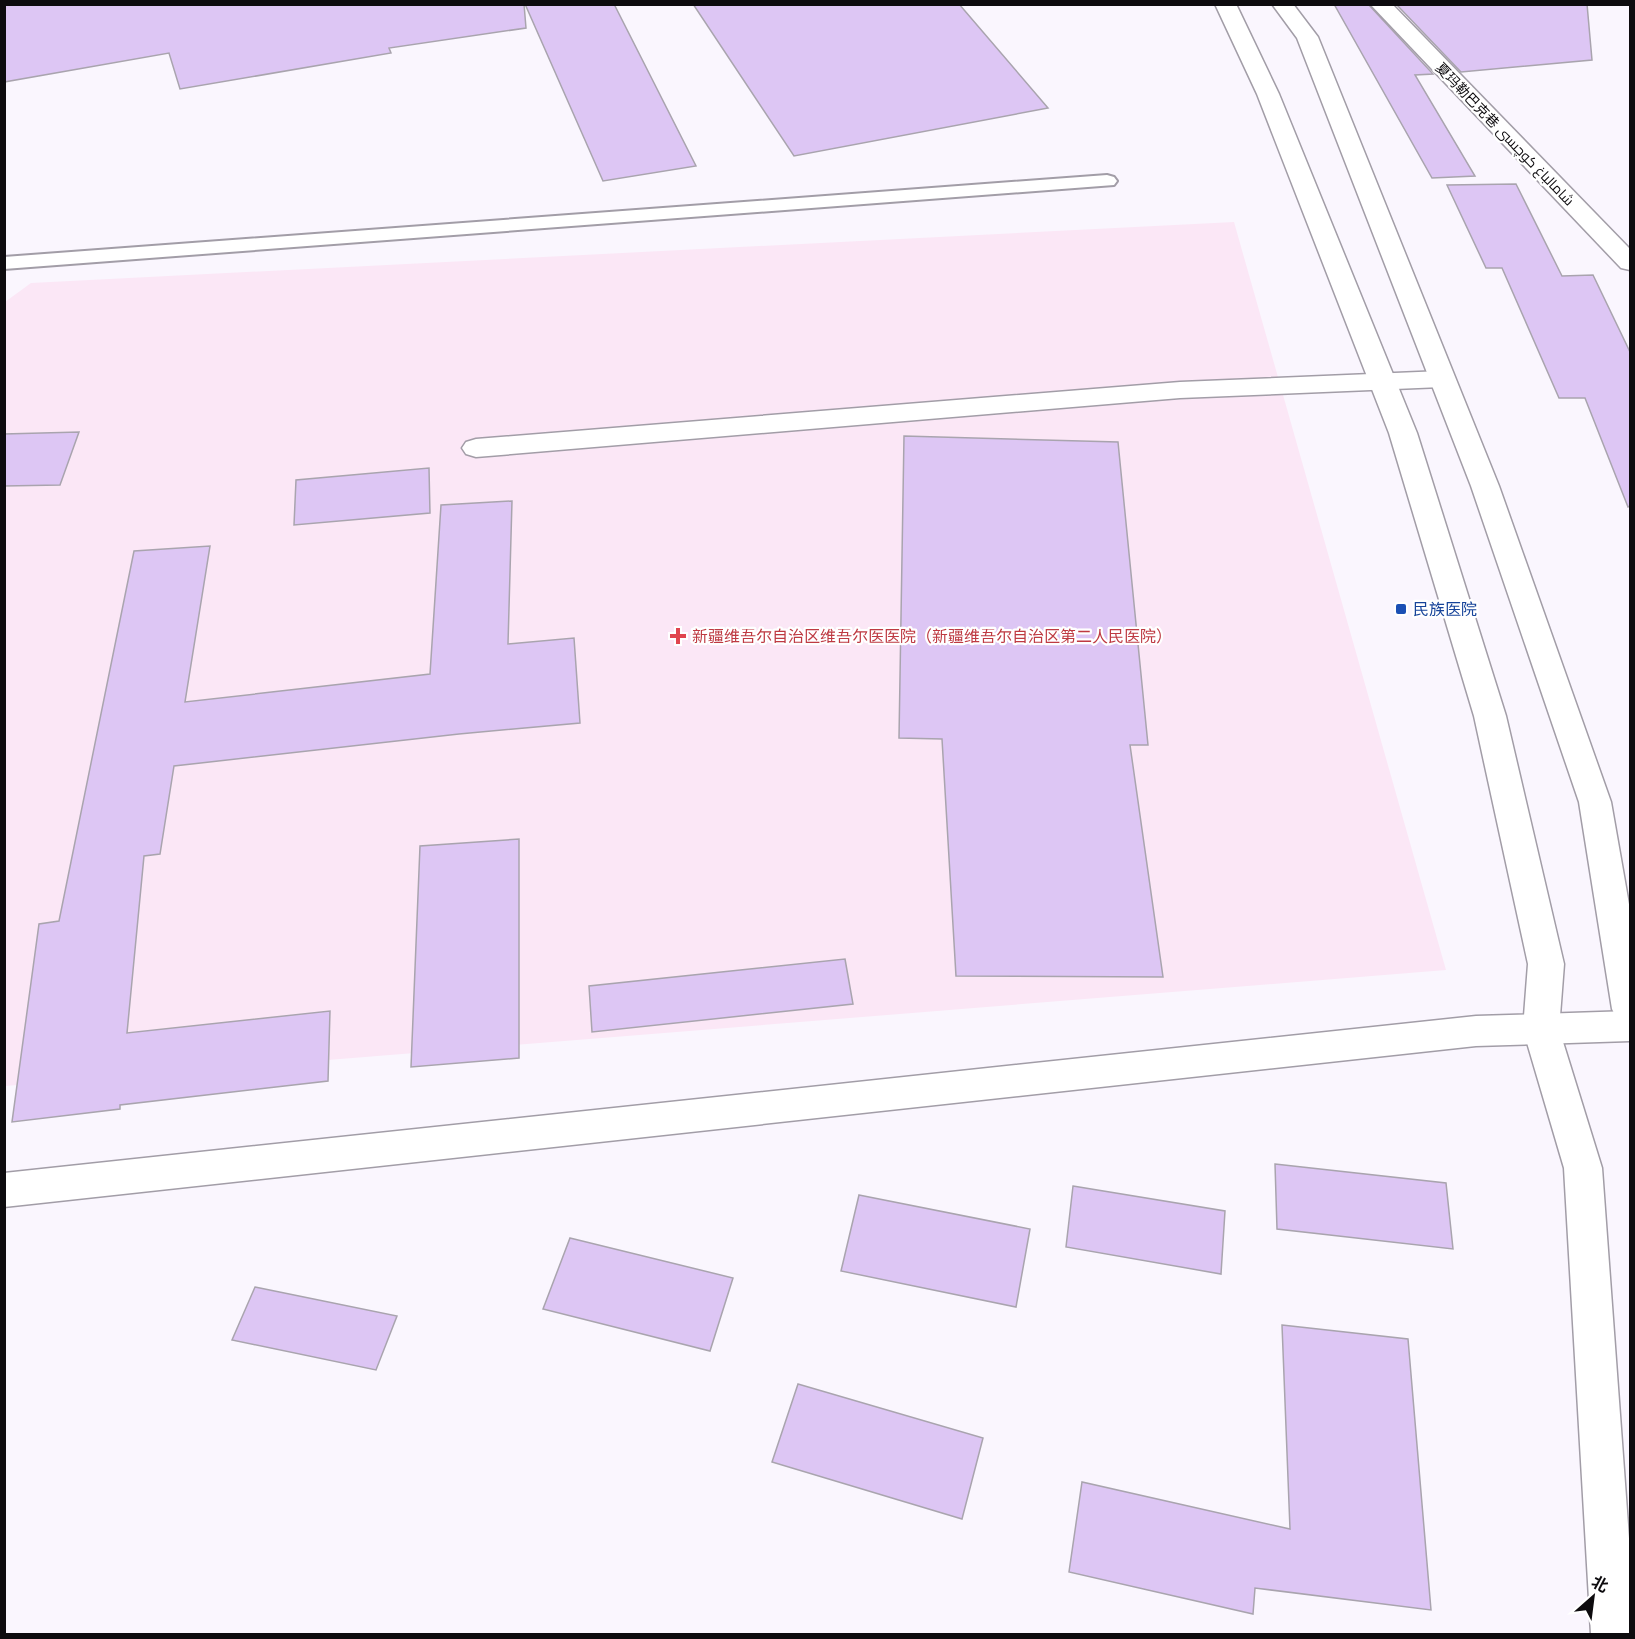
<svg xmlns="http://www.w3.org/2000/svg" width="1635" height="1639" font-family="Quicksand,Cairo,'Noto Sans SC',sans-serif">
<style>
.medical{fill:#fbe7f6}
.building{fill:#ddc6f4;stroke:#a9a4ae;stroke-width:1.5}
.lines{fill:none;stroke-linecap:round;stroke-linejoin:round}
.lane-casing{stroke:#a29da7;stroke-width:4}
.street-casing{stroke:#a29da7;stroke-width:3}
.primary-casing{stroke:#a29da7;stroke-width:3}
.lane{fill:#fff;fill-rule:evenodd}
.street{fill:#fff;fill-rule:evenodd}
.primary{fill:#fff;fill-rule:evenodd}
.transit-dot{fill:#1a4fb4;stroke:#fff;stroke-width:2}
.health-dot{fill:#e0444e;stroke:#fff;stroke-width:2}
.labels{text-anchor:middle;stroke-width:4.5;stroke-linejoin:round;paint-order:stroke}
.far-street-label{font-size:14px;fill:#0d0b0e;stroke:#fff}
.transit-label{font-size:16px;fill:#164399;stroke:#fff;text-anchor:start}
.health-label{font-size:16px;fill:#be3a42;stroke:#fff;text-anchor:start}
</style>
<rect width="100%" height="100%" fill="#faf6fe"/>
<!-- medical -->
<polygon class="medical" points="1234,222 1446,970 5,1086 5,302 31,283"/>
<!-- building -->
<g class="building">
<polygon points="4,4 524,4 526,28 389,48 391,53 180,89 169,53 4,82"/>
<polygon points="525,4 614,4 696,166 603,181"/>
<polygon points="693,4 959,4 1048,108 794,156"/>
<polygon points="1334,4 1368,4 1433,74 1415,75 1475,176 1432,178"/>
<polygon points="1396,4 1587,4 1592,60 1461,72"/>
<polygon points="1516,184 1562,276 1593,275 1630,352 1630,506 1628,507 1585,398 1559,398 1502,268 1486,268 1447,185"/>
<polygon points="79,432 60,485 4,486 4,434"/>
<polygon points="904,436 1118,442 1148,745 1130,745 1163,977 956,976 942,739 899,738"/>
<polygon points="429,468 430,513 294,525 296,480"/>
<polygon points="512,501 508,644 574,638 580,723 459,734 174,766 160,854 144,856 127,1033 330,1011 328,1081 120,1105 120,1109 12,1122 39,924 59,921 134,551 210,546 185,702 430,674 441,505"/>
<polygon points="519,839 519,1058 411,1067 420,846"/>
<polygon points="845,959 853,1004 592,1032 589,986"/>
<polygon points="1275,1164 1446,1183 1453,1249 1277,1229"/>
<polygon points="1073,1186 1225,1211 1221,1274 1066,1247"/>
<polygon points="859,1195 1030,1229 1016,1307 841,1271"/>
<polygon points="570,1238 733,1278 710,1351 543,1309"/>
<polygon points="255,1287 397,1316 376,1370 232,1340"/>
<polygon points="1282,1325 1408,1339 1431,1610 1255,1588 1253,1614 1069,1572 1082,1482 1290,1529"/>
<polygon points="798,1384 983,1438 962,1519 772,1462"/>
</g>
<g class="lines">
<defs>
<polygon id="lane" points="1107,175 1114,177 1117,181 1114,185 4,269 4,257"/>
<g id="street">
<polygon points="1370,4 1392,4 1630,249 1630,270 1621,268"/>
<polygon points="1442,371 1451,373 1455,379 1451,385 1442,387 1180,398 476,457 466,454 462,448 466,442 476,439 1180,382"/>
<polygon points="1630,1011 1630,1041 1476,1046 4,1207 4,1173 1476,1016"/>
</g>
<g id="primary">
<polygon points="1215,4 1236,4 1279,94 1417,433 1506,716 1564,964 1559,1029 1602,1168 1630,1552 1630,1634 1591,1634 1564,1168 1523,1029 1528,964 1474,716 1389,433 1257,94"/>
<polygon points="1272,4 1293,4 1318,37 1499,486 1611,802 1630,910 1630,1024 1617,1019 1612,1009 1579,802 1471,486 1297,38"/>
</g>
</defs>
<!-- lane casing -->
<use href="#lane" class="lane-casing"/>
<!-- street casing -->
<use href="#street" class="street-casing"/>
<!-- primary casing -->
<use href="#primary" class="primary-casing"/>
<!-- lane -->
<use href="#lane" class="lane"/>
<!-- street -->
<use href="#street" class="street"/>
<!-- primary -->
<use href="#primary" class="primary"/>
</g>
<!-- markers -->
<rect class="transit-dot" x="1395" y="603" width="12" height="12" rx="3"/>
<path class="health-dot" d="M675 627h6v6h6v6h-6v6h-6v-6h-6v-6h6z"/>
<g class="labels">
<!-- far-street labels -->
<g class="far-street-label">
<text transform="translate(1505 134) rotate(46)" y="5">夏玛勒巴克巷 شامالباغ كوچىسى</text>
</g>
<!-- transit labels -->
<g class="transit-label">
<text x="1413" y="615">民族医院</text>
</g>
<!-- health labels -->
<g class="health-label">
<text x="692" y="642">新疆维吾尔自治区维吾尔医医院（新疆维吾尔自治区第二人民医院）</text>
</g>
</g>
<!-- border -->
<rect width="1635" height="1639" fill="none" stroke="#0d0b0e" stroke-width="12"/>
<!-- north arrow -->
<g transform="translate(1593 1597) rotate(28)" stroke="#ffffff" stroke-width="4.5" paint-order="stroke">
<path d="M0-4.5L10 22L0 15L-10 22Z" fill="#0d0b0e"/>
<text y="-9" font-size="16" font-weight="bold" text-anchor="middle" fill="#0d0b0e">北</text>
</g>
</svg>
